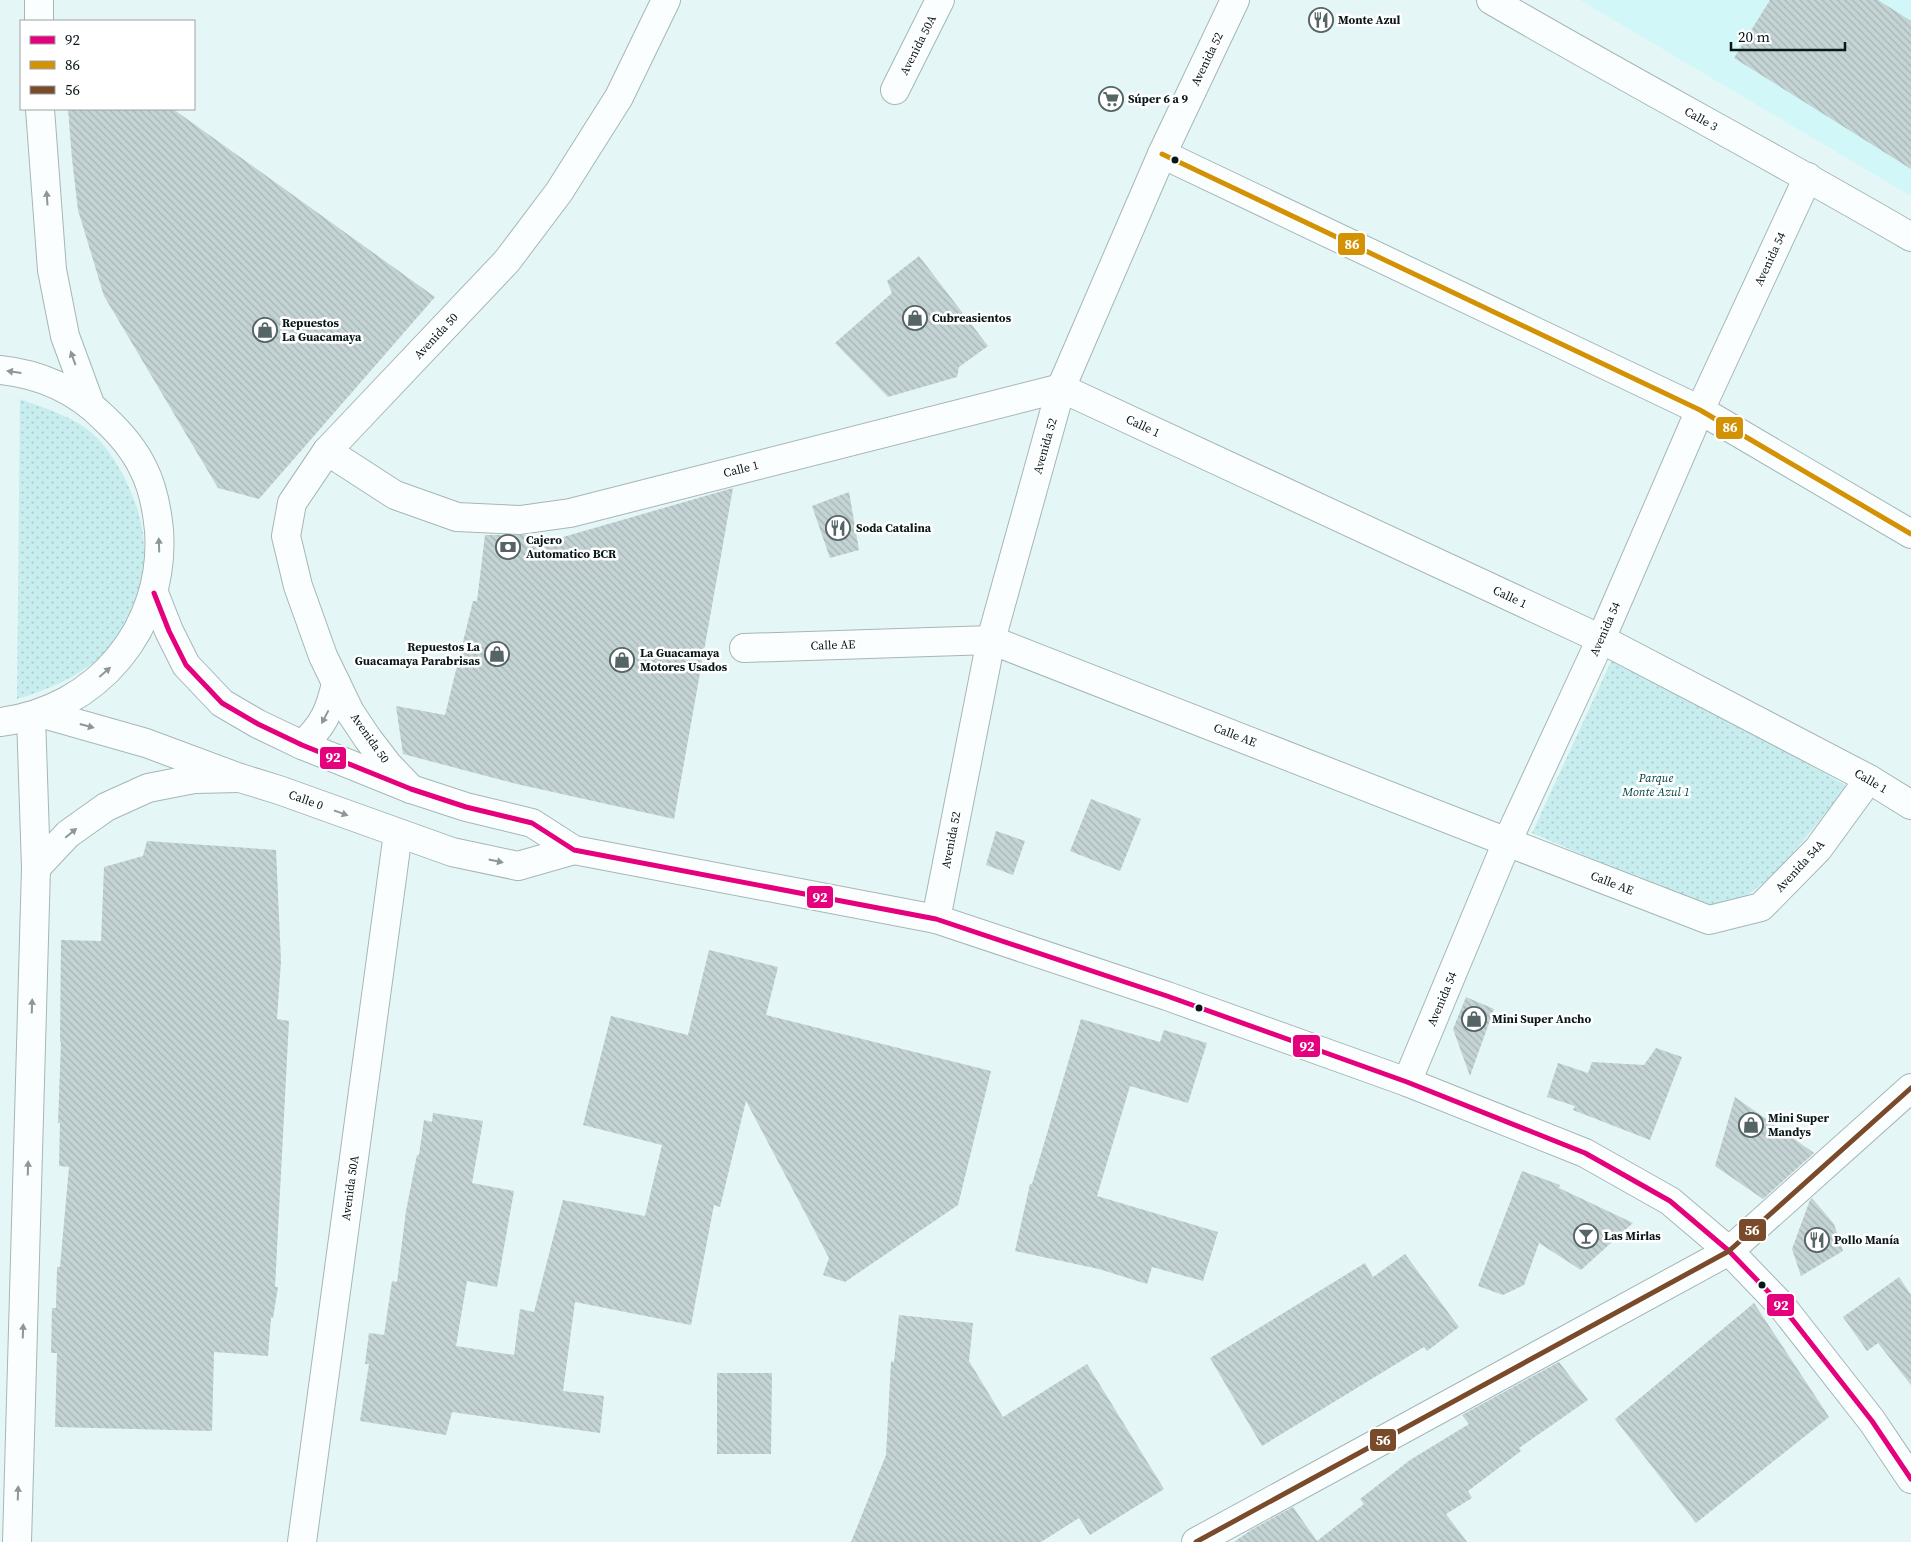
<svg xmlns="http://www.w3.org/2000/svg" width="1911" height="1542" font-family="'Source Serif 4',serif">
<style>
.built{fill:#d2f7f8}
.park{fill:url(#park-dots)}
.building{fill:url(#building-back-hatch)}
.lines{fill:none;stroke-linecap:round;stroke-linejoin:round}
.minor-casing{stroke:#a6b6b6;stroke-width:30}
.tertiary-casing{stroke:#a6b6b6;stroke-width:30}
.secondary-casing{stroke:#a6b6b6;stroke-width:30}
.trunk-casing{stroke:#a6b6b6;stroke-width:30}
.minor{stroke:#fbfefe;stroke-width:28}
.tertiary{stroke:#fbfefe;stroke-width:28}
.secondary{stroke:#fbfefe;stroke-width:28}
.trunk{stroke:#fbfefe;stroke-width:28}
.bus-1-casing{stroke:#fff;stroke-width:9}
.bus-2-casing{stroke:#fff;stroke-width:9}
.bus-3-casing{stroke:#fff;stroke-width:9}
.bus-1{stroke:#e5007d;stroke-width:5}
.bus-2{stroke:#d39104;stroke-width:5}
.bus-3{stroke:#7a4b2a;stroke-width:5}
.oneway{fill:#8e9696}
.bus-dot{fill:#081718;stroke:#fff;stroke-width:2}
.labels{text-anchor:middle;stroke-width:5;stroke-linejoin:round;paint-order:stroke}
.poi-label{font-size:12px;font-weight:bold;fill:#081718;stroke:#fff;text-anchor:start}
.street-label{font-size:12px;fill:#081718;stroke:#fff}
.park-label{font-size:12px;font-style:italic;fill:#024041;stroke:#fff}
.line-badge{stroke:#fff;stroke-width:2}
.badge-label{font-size:14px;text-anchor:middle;font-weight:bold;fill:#fff}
</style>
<defs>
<pattern id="park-dots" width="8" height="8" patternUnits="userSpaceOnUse" patternTransform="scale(1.25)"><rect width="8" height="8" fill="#c8edee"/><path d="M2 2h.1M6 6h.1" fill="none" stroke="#aacacb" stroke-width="1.8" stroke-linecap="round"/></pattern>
<pattern id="building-back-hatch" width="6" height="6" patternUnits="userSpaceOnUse" patternTransform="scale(1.25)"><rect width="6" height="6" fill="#c4d3d4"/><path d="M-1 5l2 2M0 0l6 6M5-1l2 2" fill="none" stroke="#a7b4b5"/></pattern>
</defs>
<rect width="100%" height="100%" fill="#e4f6f6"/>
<!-- built -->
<polygon class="built" points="1580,0 1911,0 1911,196"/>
<!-- park -->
<g class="park">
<path d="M20 399C46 409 77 417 97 438 123 465 146 516 144 554 144 568 141 583 138 595 136 604 130 612 126 619 119 633 110 649 98 659 75 678 45 691 17 699Z"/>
<path d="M1614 655 1847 786C1820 820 1764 897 1723 907 1717 909 1707 906 1700 905L1532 833Z"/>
</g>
<!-- building -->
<g class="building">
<polygon points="1770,0 1878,0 1911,21 1911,169 1734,58"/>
<polygon points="68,109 173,109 435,297 259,499 218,488 104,296 78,210 72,159"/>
<polygon points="919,256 988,346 959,367 957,377 888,397 835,343 892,293 887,281"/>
<polygon points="733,488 674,819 517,784 403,754 396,706 445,715 473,601 477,601 485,535 534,535 532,546"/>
<polygon points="849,492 859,550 830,558 812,506"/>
<polygon points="1091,799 1141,819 1120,871 1070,851"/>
<polygon points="996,831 1025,841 1013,875 986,865"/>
<polygon points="147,841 276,850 281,961 277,1019 289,1021 275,1287 278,1287 273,1318 271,1318 268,1356 214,1352 212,1431 55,1427 57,1353 51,1353 52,1308 56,1308 57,1267 60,1267 69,1167 59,1166 60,1123 58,1123 61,1042 60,1042 61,940 101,941 104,867 143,856"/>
<polygon points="709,950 778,967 766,1015 991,1071 958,1205 845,1282 823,1275 829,1258 746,1101 720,1207 714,1205 691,1325 575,1302 563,1391 604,1396 600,1433 452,1412 446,1435 360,1421 369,1364 365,1364 369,1333 384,1335 392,1281 397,1282 406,1211 417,1155 419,1155 424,1120 432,1122 433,1113 483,1121 472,1183 514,1191 497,1287 467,1281 456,1346 514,1355 520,1309 534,1312 563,1200 645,1216 662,1145 583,1125 611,1016 688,1035"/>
<polygon points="1466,997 1494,1009 1470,1076 1453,1029"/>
<polygon points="1081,1019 1160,1042 1164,1030 1207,1043 1188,1103 1130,1086 1097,1196 1218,1232 1203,1281 1152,1267 1147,1284 1099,1269 1015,1251 1030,1184 1032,1184"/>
<polygon points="1656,1048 1682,1057 1650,1140 1573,1110 1575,1106 1547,1097 1558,1063 1588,1073 1592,1062 1644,1065"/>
<polygon points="1735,1097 1814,1153 1763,1199 1715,1166"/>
<polygon points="1522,1171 1560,1185 1559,1188 1633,1223 1581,1270 1539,1243 1524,1285 1503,1295 1478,1286"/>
<polygon points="1812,1198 1834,1224 1843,1251 1801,1276 1792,1249 1810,1200"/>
<polygon points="1405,1254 1459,1327 1427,1351 1424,1347 1262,1446 1210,1358 1365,1263 1373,1277"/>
<polygon points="1899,1277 1911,1295 1911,1385 1878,1343 1867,1351 1843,1317"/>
<polygon points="1754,1303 1829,1417 1696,1523 1615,1419"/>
<polygon points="899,1315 973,1323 969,1361 1003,1417 1087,1364 1164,1489 1090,1535 1079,1518 1041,1542 851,1542 886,1455 891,1361 894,1362"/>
<polygon points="1559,1362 1588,1400 1519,1448 1521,1451 1468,1491 1472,1498 1446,1514 1467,1542 1234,1542 1251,1530 1293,1507 1317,1541 1364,1504 1360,1499 1410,1460 1469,1424 1462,1415"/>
<polygon points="717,1373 772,1373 771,1454 717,1454"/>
</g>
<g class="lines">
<defs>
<g id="minor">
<path d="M1491 0C1630 81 1772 156 1911 237"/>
<polyline points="895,90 940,0"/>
<polyline points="1162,154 1700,410 1911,534"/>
<polyline points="327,451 395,495 457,517 520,520 570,513 1061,388 1601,639 1869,779 1911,805"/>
<polyline points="744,648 991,640 1507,842 1709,920 1761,907 1818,849 1869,779"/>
<polyline points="936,919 991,640 1061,388 1162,154 1235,0"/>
<polyline points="1407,1082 1507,842 1601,639 1700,410 1808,177"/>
<polyline points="302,1542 398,833"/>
<polyline points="1196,1542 1729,1251 1911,1088"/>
</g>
<g id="tertiary">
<path d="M302 745C323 726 330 711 336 683"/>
<polyline points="411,789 388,765 368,739 350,712 323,656 298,586 286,536 292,503 327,451 507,261 559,192 619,97 666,0"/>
</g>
<g id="secondary">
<path d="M0 370C39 374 76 390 104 418 119 432 134 449 143 468 153 487 157 510 159 530 166 628 97 710 0 722"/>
<polyline points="154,593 169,631 186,665 222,703 258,724 302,745 411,789 466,807 532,823 574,850 936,919 1167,996 1407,1082 1585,1153 1670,1201 1729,1251 1781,1305 1872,1421 1911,1479"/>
<polyline points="40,713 146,743 240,778 279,790 452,852 518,866 574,850"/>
</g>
<g id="trunk">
<polyline points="39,0 39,21"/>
<polyline points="40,109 52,270 65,336 90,404"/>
<polyline points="36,868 68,834 106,807 148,788 194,779 240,778"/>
<polyline points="17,1542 36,868 31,716"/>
</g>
</defs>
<!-- minor casing -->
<use href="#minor" class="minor-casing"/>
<!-- tertiary casing -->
<use href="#tertiary" class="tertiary-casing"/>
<!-- secondary casing -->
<use href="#secondary" class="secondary-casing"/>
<!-- trunk casing -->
<use href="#trunk" class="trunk-casing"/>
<!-- minor -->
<use href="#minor" class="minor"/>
<!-- tertiary -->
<use href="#tertiary" class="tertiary"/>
<!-- secondary -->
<use href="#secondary" class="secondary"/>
<!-- trunk -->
<use href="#trunk" class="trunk"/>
<defs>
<polyline id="bus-1" points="154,593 169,631 186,665 222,703 258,724 302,745 411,789 466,807 532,823 574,850 936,919 1167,996 1407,1082 1585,1153 1670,1201 1729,1251 1781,1305 1872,1421 1911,1479"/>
<polyline id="bus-2" points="1162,154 1700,410 1911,534"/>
<polyline id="bus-3" points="1196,1542 1729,1251 1911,1088"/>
</defs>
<!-- bus-1 casing -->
<use href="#bus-1" class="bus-1-casing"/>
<!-- bus-2 casing -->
<use href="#bus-2" class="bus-2-casing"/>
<!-- bus-3 casing -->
<use href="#bus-3" class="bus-3-casing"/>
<!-- bus-1 -->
<use href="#bus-1" class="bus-1"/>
<!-- bus-2 -->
<use href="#bus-2" class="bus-2"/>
<!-- bus-3 -->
<use href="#bus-3" class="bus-3"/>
</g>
<!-- one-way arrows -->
<defs><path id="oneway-solid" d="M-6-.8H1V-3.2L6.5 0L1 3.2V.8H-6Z" transform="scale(1.25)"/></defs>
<g class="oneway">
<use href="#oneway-solid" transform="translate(47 198) rotate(-94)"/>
<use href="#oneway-solid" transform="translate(73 358) rotate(-110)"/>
<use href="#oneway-solid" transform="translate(14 372) rotate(-172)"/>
<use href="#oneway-solid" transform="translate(159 545) rotate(-92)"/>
<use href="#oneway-solid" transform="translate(105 672) rotate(-41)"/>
<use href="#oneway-solid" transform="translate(325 717) rotate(118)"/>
<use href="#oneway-solid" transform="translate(87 726) rotate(15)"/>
<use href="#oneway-solid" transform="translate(341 813) rotate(20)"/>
<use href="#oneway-solid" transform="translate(71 833) rotate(-39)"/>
<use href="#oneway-solid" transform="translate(496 861) rotate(12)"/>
<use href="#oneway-solid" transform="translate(32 1006) rotate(-88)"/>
<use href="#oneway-solid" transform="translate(28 1168) rotate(-88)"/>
<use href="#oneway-solid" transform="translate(23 1331) rotate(-88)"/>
<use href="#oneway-solid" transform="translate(18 1493) rotate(-88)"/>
</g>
<!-- icons -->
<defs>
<symbol id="restaurant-ring" viewBox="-11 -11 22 22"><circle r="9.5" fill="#fff" stroke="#556566" stroke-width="1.5"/><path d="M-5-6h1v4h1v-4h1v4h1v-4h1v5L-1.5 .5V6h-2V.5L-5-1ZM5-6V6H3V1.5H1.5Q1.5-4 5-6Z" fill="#556566"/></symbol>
<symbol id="supermarket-ring" viewBox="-11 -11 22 22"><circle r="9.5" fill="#fff" stroke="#556566" stroke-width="1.5"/><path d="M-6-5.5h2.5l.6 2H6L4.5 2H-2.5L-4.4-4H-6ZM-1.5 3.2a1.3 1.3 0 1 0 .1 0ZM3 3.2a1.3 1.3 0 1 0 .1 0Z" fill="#556566"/></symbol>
<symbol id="shop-ring" viewBox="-11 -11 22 22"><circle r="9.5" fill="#fff" stroke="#556566" stroke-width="1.5"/><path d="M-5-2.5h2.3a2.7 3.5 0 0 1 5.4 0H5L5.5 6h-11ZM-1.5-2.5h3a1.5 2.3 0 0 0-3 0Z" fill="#556566"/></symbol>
<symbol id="bank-ring" viewBox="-11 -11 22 22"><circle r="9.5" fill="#fff" stroke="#556566" stroke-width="1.5"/><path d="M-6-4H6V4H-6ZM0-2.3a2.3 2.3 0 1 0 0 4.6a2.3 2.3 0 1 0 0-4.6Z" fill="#556566"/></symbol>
<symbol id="bar-ring" viewBox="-11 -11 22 22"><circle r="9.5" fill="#fff" stroke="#556566" stroke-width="1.5"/><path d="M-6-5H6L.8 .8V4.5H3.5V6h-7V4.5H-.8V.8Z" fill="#556566"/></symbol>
</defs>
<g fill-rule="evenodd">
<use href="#restaurant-ring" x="1307" y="6" width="28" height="28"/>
<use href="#supermarket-ring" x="1097" y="85" width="28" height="28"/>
<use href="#shop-ring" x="901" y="304" width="28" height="28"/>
<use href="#shop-ring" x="251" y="316" width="28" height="28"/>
<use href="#restaurant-ring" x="824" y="514" width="28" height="28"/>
<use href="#bank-ring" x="494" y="533" width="28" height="28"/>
<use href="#shop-ring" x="483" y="640" width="28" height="28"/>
<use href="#shop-ring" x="608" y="646" width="28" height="28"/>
<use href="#shop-ring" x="1460" y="1005" width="28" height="28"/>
<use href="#shop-ring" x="1737" y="1111" width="28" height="28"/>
<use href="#bar-ring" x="1572" y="1222" width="28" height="28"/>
<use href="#restaurant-ring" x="1803" y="1226" width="28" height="28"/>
</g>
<!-- markers -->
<g class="bus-dot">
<circle cx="1175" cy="160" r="4.5"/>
<circle cx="1199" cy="1008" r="4.5"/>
<circle cx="1762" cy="1285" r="4.5"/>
</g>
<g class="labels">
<!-- poi labels -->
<g class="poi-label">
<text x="1338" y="24">Monte Azul</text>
<text x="1128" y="103">Súper 6 a 9</text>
<text x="932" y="322">Cubreasientos</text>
<text x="282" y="327">Repuestos<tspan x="282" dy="14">La Guacamaya</tspan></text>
<text x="856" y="532">Soda Catalina</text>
<text x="526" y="544">Cajero<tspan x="526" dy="14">Automatico BCR</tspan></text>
<text x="480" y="651" text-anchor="end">Repuestos La<tspan x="480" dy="14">Guacamaya Parabrisas</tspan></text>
<text x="640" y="657">La Guacamaya<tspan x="640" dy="14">Motores Usados</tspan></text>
<text x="1492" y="1023">Mini Super Ancho</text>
<text x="1768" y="1122">Mini Super<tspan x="1768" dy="14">Mandys</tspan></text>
<text x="1604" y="1240">Las Mirlas</text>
<text x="1834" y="1244">Pollo Manía</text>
</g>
<!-- street labels -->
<g class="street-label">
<text transform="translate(918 45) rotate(-63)" y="4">Avenida 50A</text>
<text transform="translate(1207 59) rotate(-64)" y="4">Avenida 52</text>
<text transform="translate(1701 119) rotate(29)" y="4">Calle 3</text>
<text transform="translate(1770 259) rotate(-65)" y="4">Avenida 54</text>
<text transform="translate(436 336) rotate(-47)" y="4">Avenida 50</text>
<text transform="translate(1143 426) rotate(25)" y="4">Calle 1</text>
<text transform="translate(1045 446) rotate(-74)" y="4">Avenida 52</text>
<text transform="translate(741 469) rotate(-14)" y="4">Calle 1</text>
<text transform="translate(1510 597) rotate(25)" y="4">Calle 1</text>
<text transform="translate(1605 629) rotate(-66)" y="4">Avenida 54</text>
<text transform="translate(833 645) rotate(-2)" y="4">Calle AE</text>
<text transform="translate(1235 735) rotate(21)" y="4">Calle AE</text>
<text transform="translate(370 738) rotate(55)" y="4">Avenida 50</text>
<text transform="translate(1871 781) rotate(30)" y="4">Calle 1</text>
<text transform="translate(306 800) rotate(20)" y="4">Calle 0</text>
<text transform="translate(951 840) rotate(-79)" y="4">Avenida 52</text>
<text transform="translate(1800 866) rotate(-47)" y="4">Avenida 54A</text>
<text transform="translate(1612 883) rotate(21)" y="4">Calle AE</text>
<text transform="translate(1442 999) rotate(-67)" y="4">Avenida 54</text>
<text transform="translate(350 1188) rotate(-82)" y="4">Avenida 50A</text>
</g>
<!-- park labels -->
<g class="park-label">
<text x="1656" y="782">Parque<tspan x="1656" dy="14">Monte Azul 1</tspan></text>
</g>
</g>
<g class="line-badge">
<rect x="1337" y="232" width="29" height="24" rx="5" fill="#d39104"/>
<rect x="1715" y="416" width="29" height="24" rx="5" fill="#d39104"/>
<rect x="319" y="746" width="28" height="24" rx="5" fill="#e5007d"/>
<rect x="806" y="885" width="28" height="24" rx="5" fill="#e5007d"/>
<rect x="1292" y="1034" width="29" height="24" rx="5" fill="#e5007d"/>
<rect x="1738" y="1218" width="29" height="24" rx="5" fill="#7a4b2a"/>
<rect x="1766" y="1293" width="29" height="24" rx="5" fill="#e5007d"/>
<rect x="1369" y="1428" width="28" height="24" rx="5" fill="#7a4b2a"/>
</g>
<g class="badge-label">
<text x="1352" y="249">86</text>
<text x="1730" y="432">86</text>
<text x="333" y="762">92</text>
<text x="820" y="902">92</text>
<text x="1307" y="1051">92</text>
<text x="1752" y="1235">56</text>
<text x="1781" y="1310">92</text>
<text x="1383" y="1445">56</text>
</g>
<!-- legend -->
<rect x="20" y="20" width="175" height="90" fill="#ffffff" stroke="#9ca2a3"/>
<rect x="30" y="36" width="25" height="8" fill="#e5007d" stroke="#9ca2a3"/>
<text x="65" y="45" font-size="15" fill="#081718">92</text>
<rect x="30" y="61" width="25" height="8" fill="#d39104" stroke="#9ca2a3"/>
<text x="65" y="70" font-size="15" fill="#081718">86</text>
<rect x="30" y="86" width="25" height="8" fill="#7a4b2a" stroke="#9ca2a3"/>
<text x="65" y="95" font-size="15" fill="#081718">56</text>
<!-- scale -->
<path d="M1731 42v8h114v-8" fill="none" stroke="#081718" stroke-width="2.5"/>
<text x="1738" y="42" font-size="15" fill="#081718" stroke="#ffffff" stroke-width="4" paint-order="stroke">20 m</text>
</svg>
